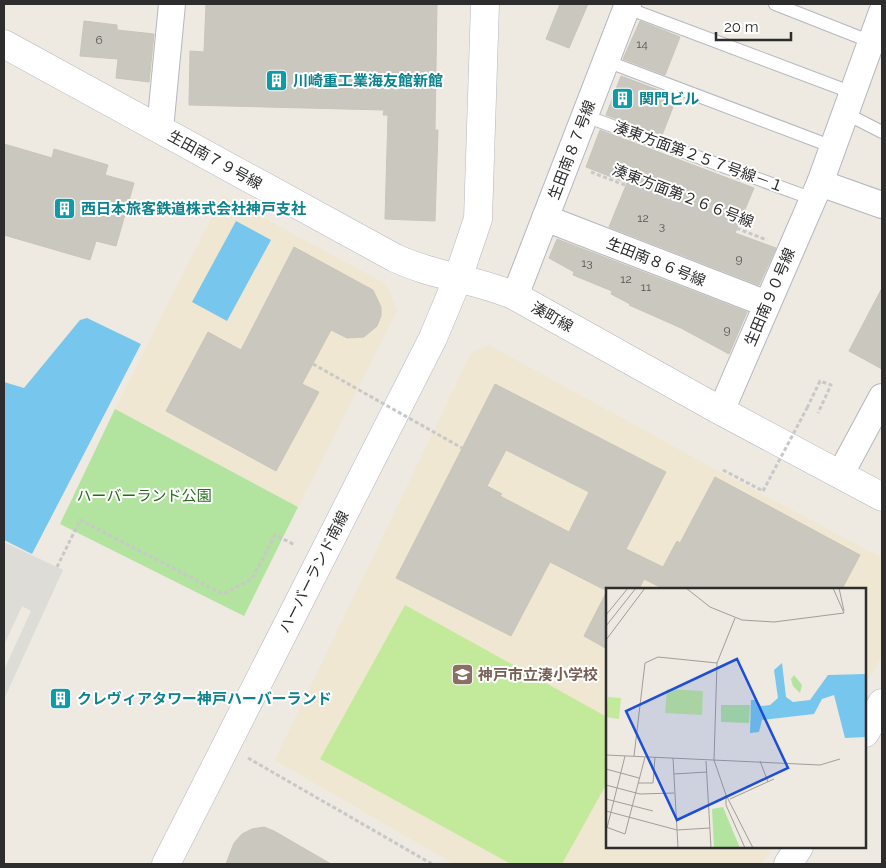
<svg xmlns="http://www.w3.org/2000/svg" width="886" height="868" font-family="Raleway,'Noto Sans JP',sans-serif">
<style>
.education{fill:#efe7d1}
.green{fill:#b2e39f}
.pitch{fill:#c3ea9b}
.plaza{fill:#dedcd7}
.water{fill:#77c6ed}
.building{fill:#cac7bf;stroke:#cac5ba;fill-rule:evenodd}
.lines{fill:none;stroke-linecap:round;stroke-linejoin:round}
.service-casing{stroke:#b4b6c0;stroke-width:14}
.minor-casing{stroke:#b4b6c0;stroke-width:28}
.tertiary-casing{stroke:#b4b6c0;stroke-width:29}
.path{stroke:#c8c8c8;stroke-width:3;stroke-dasharray:4 2.5;stroke-linecap:butt}
.service{stroke:#fff;stroke-width:12}
.minor{stroke:#fff;stroke-width:26}
.tertiary{stroke:#fff;stroke-width:28}
.path-bridge{stroke:#c8c8c8;stroke-width:3;stroke-dasharray:4 2.5;stroke-linecap:butt}
.labels{text-anchor:middle;stroke-width:4;stroke-linejoin:round;paint-order:stroke}
.number-label{font-size:12px;fill:#545452}
.culture-label{font-size:15px;font-weight:bold;fill:#0d838f;stroke:#fff;text-anchor:start}
.street-label{font-size:15px;fill:#2d2d2d;stroke:#fff}
.park-label{font-size:15px;fill:#286b1d;stroke:#fff}
.education-label{font-size:15px;font-weight:bold;fill:#785e54;stroke:#fff;text-anchor:start}
.inset-road{fill:none;stroke:#a19e99;stroke-width:1}
.view{fill:#1d4ed8;fill-opacity:0.15;stroke:#1d4ed8;stroke-width:2.5}
.inset-edge{fill:none;stroke:#2d2d2d;stroke-width:2.5}
</style>
<rect width="100%" height="100%" fill="#eee9e1"/>
<!-- education -->
<g class="education">
<polygon points="223,196 386,284 397,311 298,507 115,409"/>
<polygon points="489,345 711,467 882,558 882,656 865,686 865,589 607,589 607,847 772,847 761,864 454,864 275,760 472,352"/>
</g>
<!-- green -->
<polygon class="green" points="115,409 298,507 244,616 60,524"/>
<!-- pitch -->
<polygon class="pitch" points="405,605 607,717 607,783 562,864 511,864 320,759"/>
<!-- plaza -->
<polygon class="plaza" points="4,542 63,570 4,699 4,670 31,611 22,606 4,645"/>
<!-- water -->
<g class="water">
<polygon points="236,221 271,240 227,321 192,302"/>
<polygon points="87,318 141,344 32,554 4,540 4,382 24,388 80,320"/>
</g>
<!-- building -->
<g class="building">
<polygon points="206,4 437,4 435,130 438,130 435,221 385,219 388,115 383,115 384,110 189,105 190,51 204,52"/>
<polygon points="560,4 588,4 569,48 546,39"/>
<polygon points="84,21 117,25 117,30 154,34 149,82 116,78 118,59 80,56"/>
<polygon points="640,21 680,37 665,75 623,59"/>
<polygon points="621,76 677,97 662,135 606,115"/>
<polygon points="600,130 754,188 735,233 776,248 759,285 609,227 627,183 586,167"/>
<polygon points="4,144 52,158 54,149 108,165 105,175 134,183 116,246 96,241 90,260 4,235"/>
<polygon points="557,239 747,312 729,354 681,328 629,305 630,304 611,294 612,291 573,275 574,272 549,258"/>
<polygon points="294,247 373,290 381,307 381,316 377,326 364,337 347,338 331,330 302,384 319,392 276,471 166,411 208,332 241,350"/>
<polygon points="882,288 882,369 849,351"/>
<path d="M495 384 666 472 626 549 663 567 677 541 680 543 715 477 860 555 842 589H664L644 579 639 589H603L550 562 511 636 396 578ZM506 450 589 492 569 532 500 496 502 494 487 486Z"/>
<polygon points="607,591 607,649 584,636"/>
<polygon points="264,827 274,831 331,864 226,864 234,843 242,834 252,829"/>
</g>
<g class="lines">
<defs>
<g id="service">
<polyline points="775,4 874,43"/>
<polyline points="627,8 853,93"/>
<polyline points="606,61 833,147"/>
<polyline points="845,113 882,132"/>
<polyline points="585,116 813,199"/>
</g>
<g id="minor">
<polyline points="160,129 172,4"/>
<polyline points="820,183 882,205"/>
<polyline points="545,218 767,304"/>
<polyline points="515,296 628,4"/>
<polyline points="721,411 820,183 882,12"/>
<polyline points="840,475 882,397"/>
</g>
<g id="tertiary">
<path d="M4 44 395 258C433 276 476 279 515 296L721 411 882 497"/>
<polyline points="865,733 882,703"/>
<polyline points="166,864 433,338 458,278 478,219 485,4"/>
<polyline points="788,864 799,847"/>
</g>
</defs>
<!-- service casing -->
<use href="#service" class="service-casing"/>
<!-- minor casing -->
<use href="#minor" class="minor-casing"/>
<!-- tertiary casing -->
<use href="#tertiary" class="tertiary-casing"/>
<!-- path -->
<g class="path">
<polyline points="591,172 767,240"/>
<polyline points="807,408 820,381 831,385 818,413"/>
<polyline points="723,470 763,491"/>
<polyline points="57,567 80,520 223,594 252,579 275,535 295,545"/>
<polyline points="248,758 432,864"/>
</g>
<!-- service -->
<use href="#service" class="service"/>
<!-- minor -->
<use href="#minor" class="minor"/>
<!-- tertiary -->
<use href="#tertiary" class="tertiary"/>
<!-- path-bridge -->
<g class="path-bridge">
<polyline points="313,364 462,448"/>
<polyline points="763,491 807,408"/>
</g>
</g>
<!-- icons -->
<defs>
<symbol id="building-square" viewBox="-11 -11 22 22"><rect x="-9" y="-9" width="18" height="18" rx="4" fill="#0f9aa8" stroke="#fff"/><path d="M-4-6H4V6H1V3H-1V6H-4ZM-2.5-4.3h1.7v1.8h-1.7ZM.8-4.3h1.7v1.8H.8ZM-2.5-1h1.7V.8h-1.7ZM.8-1h1.7V.8H.8Z" fill="#fff"/></symbol>
<symbol id="school-square" viewBox="-11 -11 22 22"><rect x="-9" y="-9" width="18" height="18" rx="4" fill="#8d6e63" stroke="#fff"/><path d="M0-5L7-2L0 1L-7-2ZM-4 1L0 2.5L4 1V4Q0 6-4 4Z" fill="#fff"/></symbol>
</defs>
<g fill-rule="evenodd">
<use href="#building-square" x="264" y="68" width="25" height="25"/>
<use href="#building-square" x="610" y="86" width="25" height="25"/>
<use href="#building-square" x="52" y="196" width="25" height="25"/>
<use href="#school-square" x="450" y="662" width="25" height="25"/>
<use href="#building-square" x="48" y="686" width="25" height="25"/>
</g>
<g class="labels">
<!-- number labels -->
<g class="number-label">
<text x="99" y="44">6</text>
<text x="642" y="48">14</text>
<text x="643" y="222">12</text>
<text x="662" y="230">3</text>
<text x="739" y="263">9</text>
<text x="587" y="267">13</text>
<text x="626" y="283">12</text>
<text x="646" y="291">11</text>
<text x="727" y="334">9</text>
</g>
<!-- culture labels -->
<g class="culture-label">
<text x="293" y="86">川崎重工業海友館新館</text>
<text x="639" y="104">関門ビル</text>
<text x="81" y="214">西日本旅客鉄道株式会社神戸支社</text>
<text x="77" y="704">クレヴィアタワー神戸ハーバーランド</text>
</g>
<!-- street labels -->
<g class="street-label">
<text transform="translate(572 150) rotate(-69)" y="5">生田南８７号線</text>
<text transform="translate(699 157) rotate(20)" y="5">湊東方面第２５７号線－１</text>
<text transform="translate(215 160) rotate(29)" y="5">生田南７９号線</text>
<text transform="translate(683 196) rotate(21)" y="5">湊東方面第２６６号線</text>
<text transform="translate(656 262) rotate(22)" y="5">生田南８６号線</text>
<text transform="translate(770 297) rotate(-67)" y="5">生田南９０号線</text>
<text transform="translate(552 317) rotate(29)" y="5">湊町線</text>
<text transform="translate(314 572) rotate(-63)" y="5">ハーバーランド南線</text>
</g>
<!-- park labels -->
<g class="park-label">
<text x="144" y="501">ハーバーランド公園</text>
</g>
<!-- education labels -->
<g class="education-label">
<text x="478" y="680">神戸市立湊小学校</text>
</g>
</g>
<!-- overview -->
<g transform="translate(606 588)">
<rect width="260" height="260" fill="#eee9e1"/>
<path d="M188 87 196 97 194 105 187 98 185 91ZM115 117H144L143 135 115 134ZM117 219 134 260H108L106 221Z" fill="#b2e39f"/>
<path d="M61 101 97 103 96 127 59 125ZM2 109 15 110 13 131 0 129Z" fill="#c3ea9b"/>
<path d="M176 75 180 109 187 114 204 112 222 87 260 86V149L239 150 228 107 216 111 208 126 156 132 153 144 144 145 145 112H151L155 118 164 117 172 110 168 82Z" fill="#77c6ed"/>
<path class="inset-road" d="M80 0 104 19 136 32 168 34 238 25M227 0 238 25M233 0 238 23M0 27 22 0M129 30 111 75 108 172 120 207 147 260M0 38 30 0M0 52 39 0M0 167 214 177 234 171M28 168 39 75 52 69 111 75M67 170 72 260M100 173 105 260M154 173 162 194M0 181 33 190M68 186 101 184M32 195H47L49 169M0 197 34 206 68 205M120 207V217L139 260M0 211 47 223M124 211 168 191M0 223 71 242 104 240M0 239 19 246 39 169M1 240 19 168"/>
<path class="view" d="M131 71 182 180 71 232 20 123Z"/>
<rect width="260" height="260" class="inset-edge"/>
</g>
<!-- border -->
<rect width="886" height="868" fill="none" stroke="#2d2d2d" stroke-width="10"/>
<!-- scale -->
<path d="M716 32v8h75v-8" fill="none" stroke="#2d2d2d" stroke-width="2.5"/>
<text x="724" y="32" font-size="15" fill="#2d2d2d" stroke="#ffffff" stroke-width="4" paint-order="stroke">20 m</text>
</svg>
